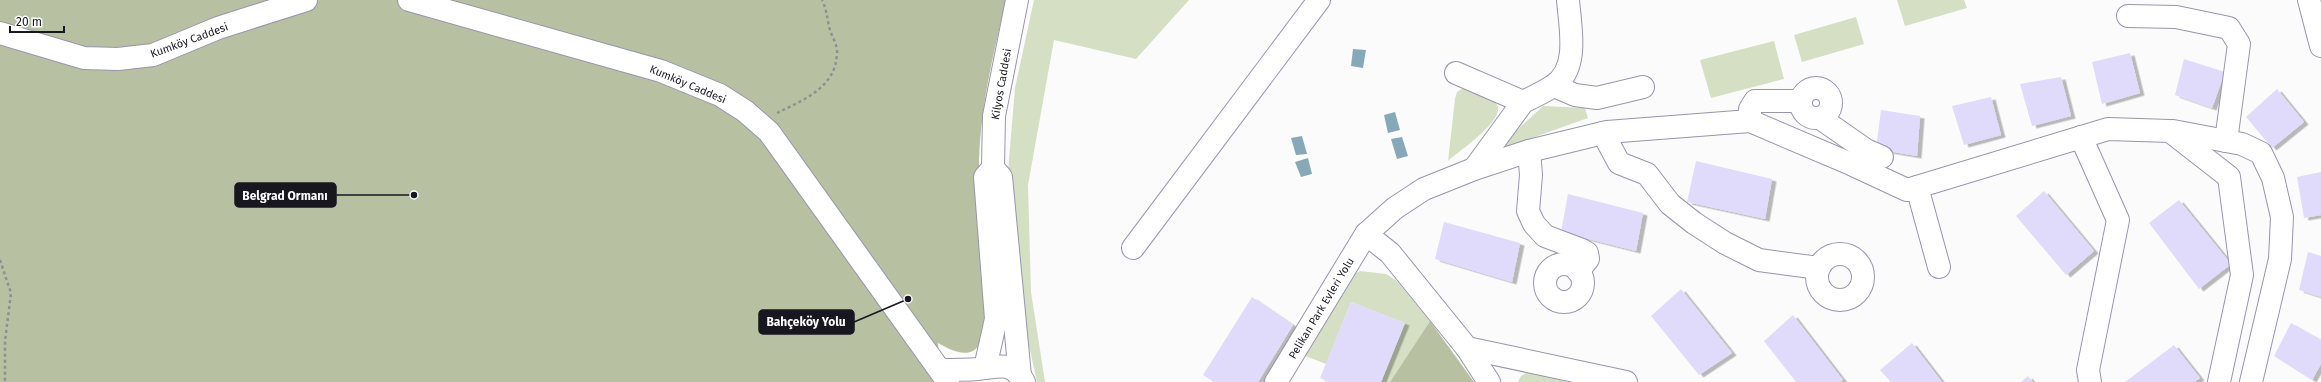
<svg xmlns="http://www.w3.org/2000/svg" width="2321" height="382" font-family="'Fira Sans',sans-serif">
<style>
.green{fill:#d5dfc3}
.forest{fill:#b7c1a2}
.water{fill:#86a9b9}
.building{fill:#e0dbfb;filter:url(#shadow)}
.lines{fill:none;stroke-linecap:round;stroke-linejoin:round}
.minor-casing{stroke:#9895ac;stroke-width:24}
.major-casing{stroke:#9895ac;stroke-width:24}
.path{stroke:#8f8f93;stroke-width:2.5;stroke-dasharray:3 3;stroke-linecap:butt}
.minor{stroke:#fff;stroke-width:22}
.major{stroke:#fff;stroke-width:22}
.labels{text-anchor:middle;stroke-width:4;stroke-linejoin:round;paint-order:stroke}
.street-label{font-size:11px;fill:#181720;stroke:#fff}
.leader{fill:none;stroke:#181720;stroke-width:1.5}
.callout-dot{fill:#181720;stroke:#fff;stroke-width:1.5}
.callout{fill:#181720;stroke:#181720;stroke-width:1.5}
.callout-label{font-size:12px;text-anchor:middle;font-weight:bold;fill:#fff}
</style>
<defs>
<filter id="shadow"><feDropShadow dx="4.5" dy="2.5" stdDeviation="0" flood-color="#0004"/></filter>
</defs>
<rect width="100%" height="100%" fill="#fbfbfb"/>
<!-- green -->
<g class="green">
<polygon points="1034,0 1189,0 1136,59 1054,40 1028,185 1031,292 1045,382 1037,382 1026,332 1008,171 1015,88"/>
<polygon points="1897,0 1964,0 1967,8 1905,26"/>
<polygon points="1856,17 1864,44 1802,62 1794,35"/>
<polygon points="1774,41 1784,79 1711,98 1700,60"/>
<path d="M1465 87C1474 91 1490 96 1496 103 1509 118 1459 151 1448 161L1455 99 1457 92Z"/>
<path d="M1543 106 1585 108 1588 118 1498 150C1510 134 1528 121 1543 106Z"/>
<polygon points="1360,271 1386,274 1397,281 1430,321 1390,382 1381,382 1405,323 1351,302 1326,364 1303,355 1353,275"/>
<polygon points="1529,371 1567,382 1518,382 1521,376"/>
</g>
<!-- forest -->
<g class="forest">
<path d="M0 0H1006C993 56 979 112 979 170 979 210 999 310 982 341 971 362 951 350 938 343L940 382H0Z"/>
<polygon points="1430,321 1474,382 1390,382"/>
</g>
<!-- water -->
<g class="water">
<polygon points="1353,49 1366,50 1363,68 1351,66"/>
<polygon points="1395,112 1400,130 1388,133 1384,115"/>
<polygon points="1302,136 1307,154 1296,155 1291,138"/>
<polygon points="1402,137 1408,156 1397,159 1391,139"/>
<polygon points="1308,158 1312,174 1301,177 1295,162"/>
</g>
<!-- building -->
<g class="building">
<polygon points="2130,53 2140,93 2102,104 2092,62"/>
<polygon points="2184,59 2225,72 2212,108 2175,95"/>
<polygon points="2061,77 2071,116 2032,126 2020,84"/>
<polygon points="2277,89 2304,122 2272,148 2246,117"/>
<polygon points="1991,97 2001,135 1964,145 1952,106"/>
<polygon points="1881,110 1920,116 1917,156 1876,149"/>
<polygon points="1696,161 1772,179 1765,219 1687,202"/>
<polygon points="2321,172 2321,215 2304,218 2297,177"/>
<polygon points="2044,191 2094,251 2066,275 2016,216"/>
<polygon points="1568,194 1643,213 1636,251 1561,232"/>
<polygon points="2179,200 2231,264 2199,289 2149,223"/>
<polygon points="1444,222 1520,243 1512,282 1435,259"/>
<polygon points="2308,252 2321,256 2321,297 2299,290"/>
<polygon points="1681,289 1732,353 1699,375 1651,316"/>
<polygon points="1252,297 1293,325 1258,382 1214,382 1203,375"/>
<polygon points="1351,302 1405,323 1381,382 1329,382 1320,378"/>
<polygon points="1793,315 1843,380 1840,382 1796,382 1764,341"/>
<polygon points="2291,323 2321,340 2321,364 2312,380 2274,356"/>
<polygon points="1912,343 1942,382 1891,382 1880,370"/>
<polygon points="2174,345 2200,378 2194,382 2125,382"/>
<polygon points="2028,376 2033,382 2021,382"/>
</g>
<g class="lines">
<defs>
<g id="minor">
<polyline points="2309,0 2321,46"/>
<polyline points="2128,16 2176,17 2229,28 2239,44 2226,141"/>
<path d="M1456 73 1523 102C1533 97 1544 92 1553 86 1580 69 1570 27 1568 0"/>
<polyline points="1554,86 1575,95 1597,98 1643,87"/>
<circle cx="1816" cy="103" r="15"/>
<polyline points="1820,118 1866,150 1882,157"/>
<polyline points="1750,121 1750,109 1755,101 1801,101"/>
<polyline points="2173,131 2242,144 2261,153 2273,178 2282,217 2280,259 2251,382"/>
<polyline points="1603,133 1619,163 1647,174 1670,204 1694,223 1725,243 1759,260 1819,268"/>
<polyline points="2081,137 2118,220 2088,370 2090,382"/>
<polyline points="1529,151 1531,175 1528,211 1534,224 1545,236 1582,250 1587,253 1588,259 1578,271"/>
<polyline points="993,168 1001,177 1020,376"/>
<polyline points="993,168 994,116 1017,0"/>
<polyline points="1474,169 1523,102"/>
<polyline points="1917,187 1939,267"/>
<polyline points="1366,234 1390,253 1467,348 1626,382"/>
<polyline points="1133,248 1319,0"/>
<circle cx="1840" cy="277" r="23"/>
<circle cx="1564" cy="283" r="19"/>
<polyline points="1467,348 1489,382"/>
<polyline points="985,368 996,319 985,177 993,168"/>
<polyline points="1276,382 1366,234 1395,208 1424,189 1474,169 1529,151 1607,132 1750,121 1851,164 1907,190 2108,129 2170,131 2229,177 2242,275 2219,382"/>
</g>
<g id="major">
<polyline points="409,0 661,71 720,95 745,111 769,132 948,382"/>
<polyline points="0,33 84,58 118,59 153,55 218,28 306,0"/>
<path d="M940 370C952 370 965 370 978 369 998 367 1012 360 1024 382"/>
</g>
</defs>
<!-- minor casing -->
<use href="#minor" class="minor-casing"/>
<!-- major casing -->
<use href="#major" class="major-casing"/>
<!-- path -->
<g class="path">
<path d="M777 113C803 100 836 88 837 53 838 46 832 37 830 30 827 19 827 10 822 0"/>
<polyline points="0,260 11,293 5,341 5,382"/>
</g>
<!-- minor -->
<use href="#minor" class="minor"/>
<!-- major -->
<use href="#major" class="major"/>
</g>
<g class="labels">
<!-- street labels -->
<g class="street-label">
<text transform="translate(189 40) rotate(-20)" y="4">Kumköy Caddesi</text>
<text transform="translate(688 84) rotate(23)" y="4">Kumköy Caddesi</text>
<text transform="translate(1001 84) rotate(-80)" y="4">Kilyos Caddesi</text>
<text transform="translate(1321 308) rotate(-59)" y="4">Pelikan Park Evleri Yolu</text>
</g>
</g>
<!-- callouts -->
<path class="leader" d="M414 195L336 195M908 299L854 322"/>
<g class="callout-dot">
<circle cx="414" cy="195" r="4"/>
<circle cx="908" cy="299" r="4"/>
</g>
<g class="callout">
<rect x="235" y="183" width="101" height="24" rx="4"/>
<rect x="759" y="310" width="95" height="24" rx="4"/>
</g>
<g class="callout-label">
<text x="285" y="200">Belgrad Ormanı</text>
<text x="806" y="326">Bahçeköy Yolu</text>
</g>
<!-- scale -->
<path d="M10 26v6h54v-6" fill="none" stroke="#181720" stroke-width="2"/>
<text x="16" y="26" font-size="12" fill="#181720" stroke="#ffffff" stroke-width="3" paint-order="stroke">20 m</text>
</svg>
